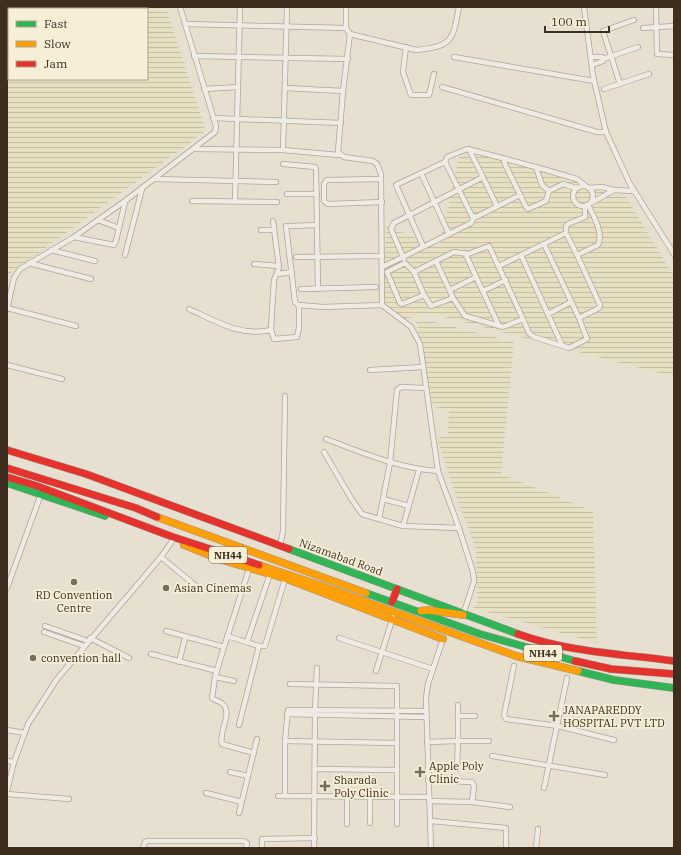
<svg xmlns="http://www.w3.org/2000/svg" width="681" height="855" font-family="'IBM Plex Serif',serif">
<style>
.farmland{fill:url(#farmland-rules);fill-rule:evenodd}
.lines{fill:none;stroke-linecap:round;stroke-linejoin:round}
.street-casing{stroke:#ada599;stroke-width:6}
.fast-casing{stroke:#9c958a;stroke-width:8}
.slow-casing{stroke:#9c958a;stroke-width:8}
.jam-casing{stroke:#9c958a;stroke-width:8}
.street{stroke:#efebe3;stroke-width:4.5}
.fast{stroke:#30b455;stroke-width:7}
.slow{stroke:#ff9f0a;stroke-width:7}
.jam{stroke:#e5322d;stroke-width:7}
.poi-dot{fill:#786c5e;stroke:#f7eed8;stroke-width:1.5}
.labels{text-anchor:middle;stroke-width:3.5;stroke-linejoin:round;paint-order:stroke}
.shield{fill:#f7eed8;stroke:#756857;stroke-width:1}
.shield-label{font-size:10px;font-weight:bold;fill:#3d2e20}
.street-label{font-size:11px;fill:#3d2e20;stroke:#f7eed8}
.poi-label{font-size:11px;fill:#3d2e20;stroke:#f7eed8;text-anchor:start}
</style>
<defs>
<pattern id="farmland-rules" width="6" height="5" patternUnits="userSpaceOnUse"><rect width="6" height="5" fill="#e6dfc2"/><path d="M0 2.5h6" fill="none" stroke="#c6c0a6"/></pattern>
</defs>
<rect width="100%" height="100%" fill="#e7e0d1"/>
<!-- farmland -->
<g class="farmland">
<path d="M7 7H166L206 131 7 276ZM9 9H147V79H9Z"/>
<polygon points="461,148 626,197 674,276 674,377 433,314 401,319 384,304 386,226 439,247"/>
<polygon points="416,322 434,322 514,342 501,474 593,511 597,643 473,608 477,603 476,549 458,502 437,438 448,436 449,411 432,406"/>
</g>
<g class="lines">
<defs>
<g id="street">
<polyline points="346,7 346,28 350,34 343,91 338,152 344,157 373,161 377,164 381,174 382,305 411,327 420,344 438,471 459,528 473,572 474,581 463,615"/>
<polyline points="584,7 593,76 606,132 630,184 674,254"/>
<polyline points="656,7 657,54 674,55"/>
<polyline points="185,24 346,28"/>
<polyline points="643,28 674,26"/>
<path d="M350 34 416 50C453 47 453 39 459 7"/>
<polyline points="406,47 403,72 411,95 429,95 434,74"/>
<polyline points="194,56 348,59"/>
<polyline points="454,57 594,81"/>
<polyline points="591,57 602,57 603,61 592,65"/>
<polyline points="603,59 638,47"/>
<polyline points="620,84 603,31 634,20"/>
<polyline points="442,87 597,132 606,132"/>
<polyline points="285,88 343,91"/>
<polyline points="204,89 238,87"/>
<polyline points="604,89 649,74"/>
<polyline points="213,118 341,123"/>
<polyline points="194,149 283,150 339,155"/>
<polyline points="469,149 497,206"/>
<polyline points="283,150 287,7"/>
<polyline points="506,159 467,149 447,157 445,162 472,216 476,217 520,195"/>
<polyline points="283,164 315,167 316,169 318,289"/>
<polyline points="539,168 506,159 504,162 526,207 528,209 546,201 549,191"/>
<polyline points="421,173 449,234"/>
<polyline points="154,179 276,182"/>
<polyline points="381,179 327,180 324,184 324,201 328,204 382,202"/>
<circle cx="583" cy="196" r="10"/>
<polyline points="576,188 563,184 549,191 542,185 537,170 539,168 577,179 586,186"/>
<polyline points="589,188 602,187 614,190 634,191"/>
<polyline points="287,194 317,194"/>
<polyline points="192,201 277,202"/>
<polyline points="235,201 240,7"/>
<polyline points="591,203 614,190"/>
<polyline points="474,217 471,223 403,257 391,229 394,223 483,177"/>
<polyline points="98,220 119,228"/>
<polyline points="273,221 279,268 274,280 272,311 271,330 274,339 297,337 299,328 299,305"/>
<polyline points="286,226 295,302 298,305 323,307 382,305"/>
<polyline points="290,226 317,225"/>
<polyline points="261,230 274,230"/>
<polyline points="566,233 577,255"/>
<polyline points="74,237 114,245 116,241 125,202"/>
<polyline points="544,244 579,318"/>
<polyline points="423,246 396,185 445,162"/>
<polyline points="51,250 95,261"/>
<polyline points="465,253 499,326"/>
<polyline points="125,255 142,189"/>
<polyline points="521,255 562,345"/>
<polyline points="296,257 382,256"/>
<polyline points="436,261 453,298"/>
<polyline points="29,263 91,279"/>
<polyline points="254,264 279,266"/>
<polyline points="499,266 566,233 566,226 568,224 585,217 585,206"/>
<polyline points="382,267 403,257 404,259"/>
<polyline points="414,272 424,295"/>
<polyline points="278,274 292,272"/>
<polyline points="301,289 376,287"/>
<polyline points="450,290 476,277"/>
<polyline points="483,291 506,280"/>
<polyline points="7,308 76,326"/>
<polyline points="7,309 14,278 20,269 74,237 125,201 215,132 216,126 180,7"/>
<path d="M189 309C216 321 240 337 271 330"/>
<polyline points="548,314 571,302"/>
<path d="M523 319 489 246 468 254 454 252 414 272 405 263 387 272 400 303 402 304 424 295 431 306 453 298 465 316 503 327 523 319 529 333 534 337 569 348 587 339 579 318 599 308 600 305 577 255 598 245C604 233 593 215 588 205"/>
<polyline points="7,365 62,379"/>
<polyline points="370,370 423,367"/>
<path d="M326 439C363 453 398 468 438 471"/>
<polyline points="324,452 352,500 362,514 403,526 459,528"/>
<polyline points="383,499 409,506"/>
<polyline points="379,519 390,463 397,390 401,387 425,388"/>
<polyline points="403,526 419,470"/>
<polyline points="280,546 283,531 285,396"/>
<polyline points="161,557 196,586"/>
<path d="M249 569 224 647 215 677 212 698C215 701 220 701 223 704 233 714 218 732 222 744L254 753"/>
<polyline points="7,588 41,494"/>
<polyline points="45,626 88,641"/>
<polyline points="166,631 224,647"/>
<polyline points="44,632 84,646"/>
<polyline points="227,636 259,646 265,646 285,579"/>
<polyline points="90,638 129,658"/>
<polyline points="339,638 433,669"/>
<polyline points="247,642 270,574"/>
<polyline points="151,654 217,671"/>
<polyline points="179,662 185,638"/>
<polyline points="514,666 504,715 506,719 558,726 614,740"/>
<polyline points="376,671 393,617"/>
<polyline points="215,677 234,681"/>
<polyline points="290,684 397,686 397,824"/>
<polyline points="287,714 426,717"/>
<polyline points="458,716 475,716"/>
<polyline points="239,725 259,646"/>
<polyline points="7,730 25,733"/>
<polyline points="285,741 397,743"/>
<polyline points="427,742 458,741 458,705"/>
<polyline points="492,756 605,775"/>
<polyline points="7,761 14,762"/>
<polyline points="315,769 397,770"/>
<polyline points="457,769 458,741 489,741"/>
<polyline points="230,772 248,776"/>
<polyline points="428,780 472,782 474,786 472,802"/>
<polyline points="544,788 567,678"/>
<polyline points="7,791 14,762 28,724 57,679 161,557 175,537"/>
<polyline points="206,793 242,802"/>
<polyline points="7,794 69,799"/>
<polyline points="278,796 429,797"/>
<polyline points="285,796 285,741 288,710 426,711"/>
<polyline points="347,796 347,824"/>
<polyline points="429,801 472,802 510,807"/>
<polyline points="239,813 257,739"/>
<polyline points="431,821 506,828 506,848"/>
<polyline points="370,823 370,796"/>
<polyline points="143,848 145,842 147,841 244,841 247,843 246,848"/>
<polyline points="262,848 262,839 315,838"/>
<polyline points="314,848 315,710 317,668"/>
<polyline points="431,848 426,698 428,684 443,639"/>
<polyline points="536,848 538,829"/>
</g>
<g id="fast">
<polyline points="7,483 105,516"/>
<polyline points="289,549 518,634"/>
<polyline points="366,593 480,634 575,661"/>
<polyline points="578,671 614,680 674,688"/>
</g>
<g id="slow">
<polyline points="157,517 366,593"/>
<polyline points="184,545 222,560 287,579 443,639"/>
<polyline points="259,565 322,586 516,656 578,671"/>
<polyline points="421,611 428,610 463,615"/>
</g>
<g id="jam">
<polyline points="7,450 86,474 289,549"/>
<polyline points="7,468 136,508 157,517"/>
<polyline points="7,477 37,486 173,537 259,565"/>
<polyline points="392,602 397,589"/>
<path d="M518 634C567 652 623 654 674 661"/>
<polyline points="575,661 611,669 674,674"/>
</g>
</defs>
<!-- street casing -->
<use href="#street" class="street-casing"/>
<!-- fast casing -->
<use href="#fast" class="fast-casing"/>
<!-- slow casing -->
<use href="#slow" class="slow-casing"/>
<!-- jam casing -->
<use href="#jam" class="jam-casing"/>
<!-- street -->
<use href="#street" class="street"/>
<!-- fast -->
<use href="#fast" class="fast"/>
<!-- slow -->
<use href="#slow" class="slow"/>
<!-- jam -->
<use href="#jam" class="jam"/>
</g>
<!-- markers -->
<g class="poi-dot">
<circle cx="74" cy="582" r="4"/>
<circle cx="166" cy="588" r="4"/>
<circle cx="33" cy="658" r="4"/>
<path d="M552 710h4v4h4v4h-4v4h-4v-4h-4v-4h4z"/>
<path d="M418 766h4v4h4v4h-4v4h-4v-4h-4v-4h4z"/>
<path d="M323 780h4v4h4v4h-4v4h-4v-4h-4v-4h4z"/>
</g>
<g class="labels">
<!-- shield labels -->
<g class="shield">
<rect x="209" y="547" width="38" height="16" rx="3"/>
<rect x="524" y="645" width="38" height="16" rx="3"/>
</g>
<g class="shield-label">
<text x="228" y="559">NH44</text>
<text x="543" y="657">NH44</text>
</g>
<!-- street labels -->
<g class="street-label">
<text transform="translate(341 557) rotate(20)" y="4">Nizamabad Road</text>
</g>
<!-- poi labels -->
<g class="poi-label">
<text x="174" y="592">Asian Cinemas</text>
<text x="74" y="599" text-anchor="middle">RD Convention<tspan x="74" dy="13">Centre</tspan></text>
<text x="41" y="662">convention hall</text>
<text x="563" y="714">JANAPAREDDY<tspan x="563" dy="13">HOSPITAL PVT LTD</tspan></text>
<text x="429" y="770">Apple Poly<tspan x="429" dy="13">Clinic</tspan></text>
<text x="334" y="784">Sharada<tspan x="334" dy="13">Poly Clinic</tspan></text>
</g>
</g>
<!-- border -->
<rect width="681" height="855" fill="none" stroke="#3d2e20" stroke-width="16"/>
<!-- legend -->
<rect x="8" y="8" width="140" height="72" fill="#f7eed8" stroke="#ada18e"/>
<rect x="16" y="21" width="20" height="6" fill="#30b455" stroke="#ada18e"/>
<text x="44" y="28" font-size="12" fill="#3d2e20">Fast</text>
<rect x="16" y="41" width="20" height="6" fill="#ff9f0a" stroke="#ada18e"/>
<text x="44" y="48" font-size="12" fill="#3d2e20">Slow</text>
<rect x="16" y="61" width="20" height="6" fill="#e5322d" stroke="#ada18e"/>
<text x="44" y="68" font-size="12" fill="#3d2e20">Jam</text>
<!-- scale -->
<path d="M545 26v6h64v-6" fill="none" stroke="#3d2e20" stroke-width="2"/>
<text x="551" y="26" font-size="12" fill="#3d2e20" stroke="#f7eed8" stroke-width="3" paint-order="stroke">100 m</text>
</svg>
